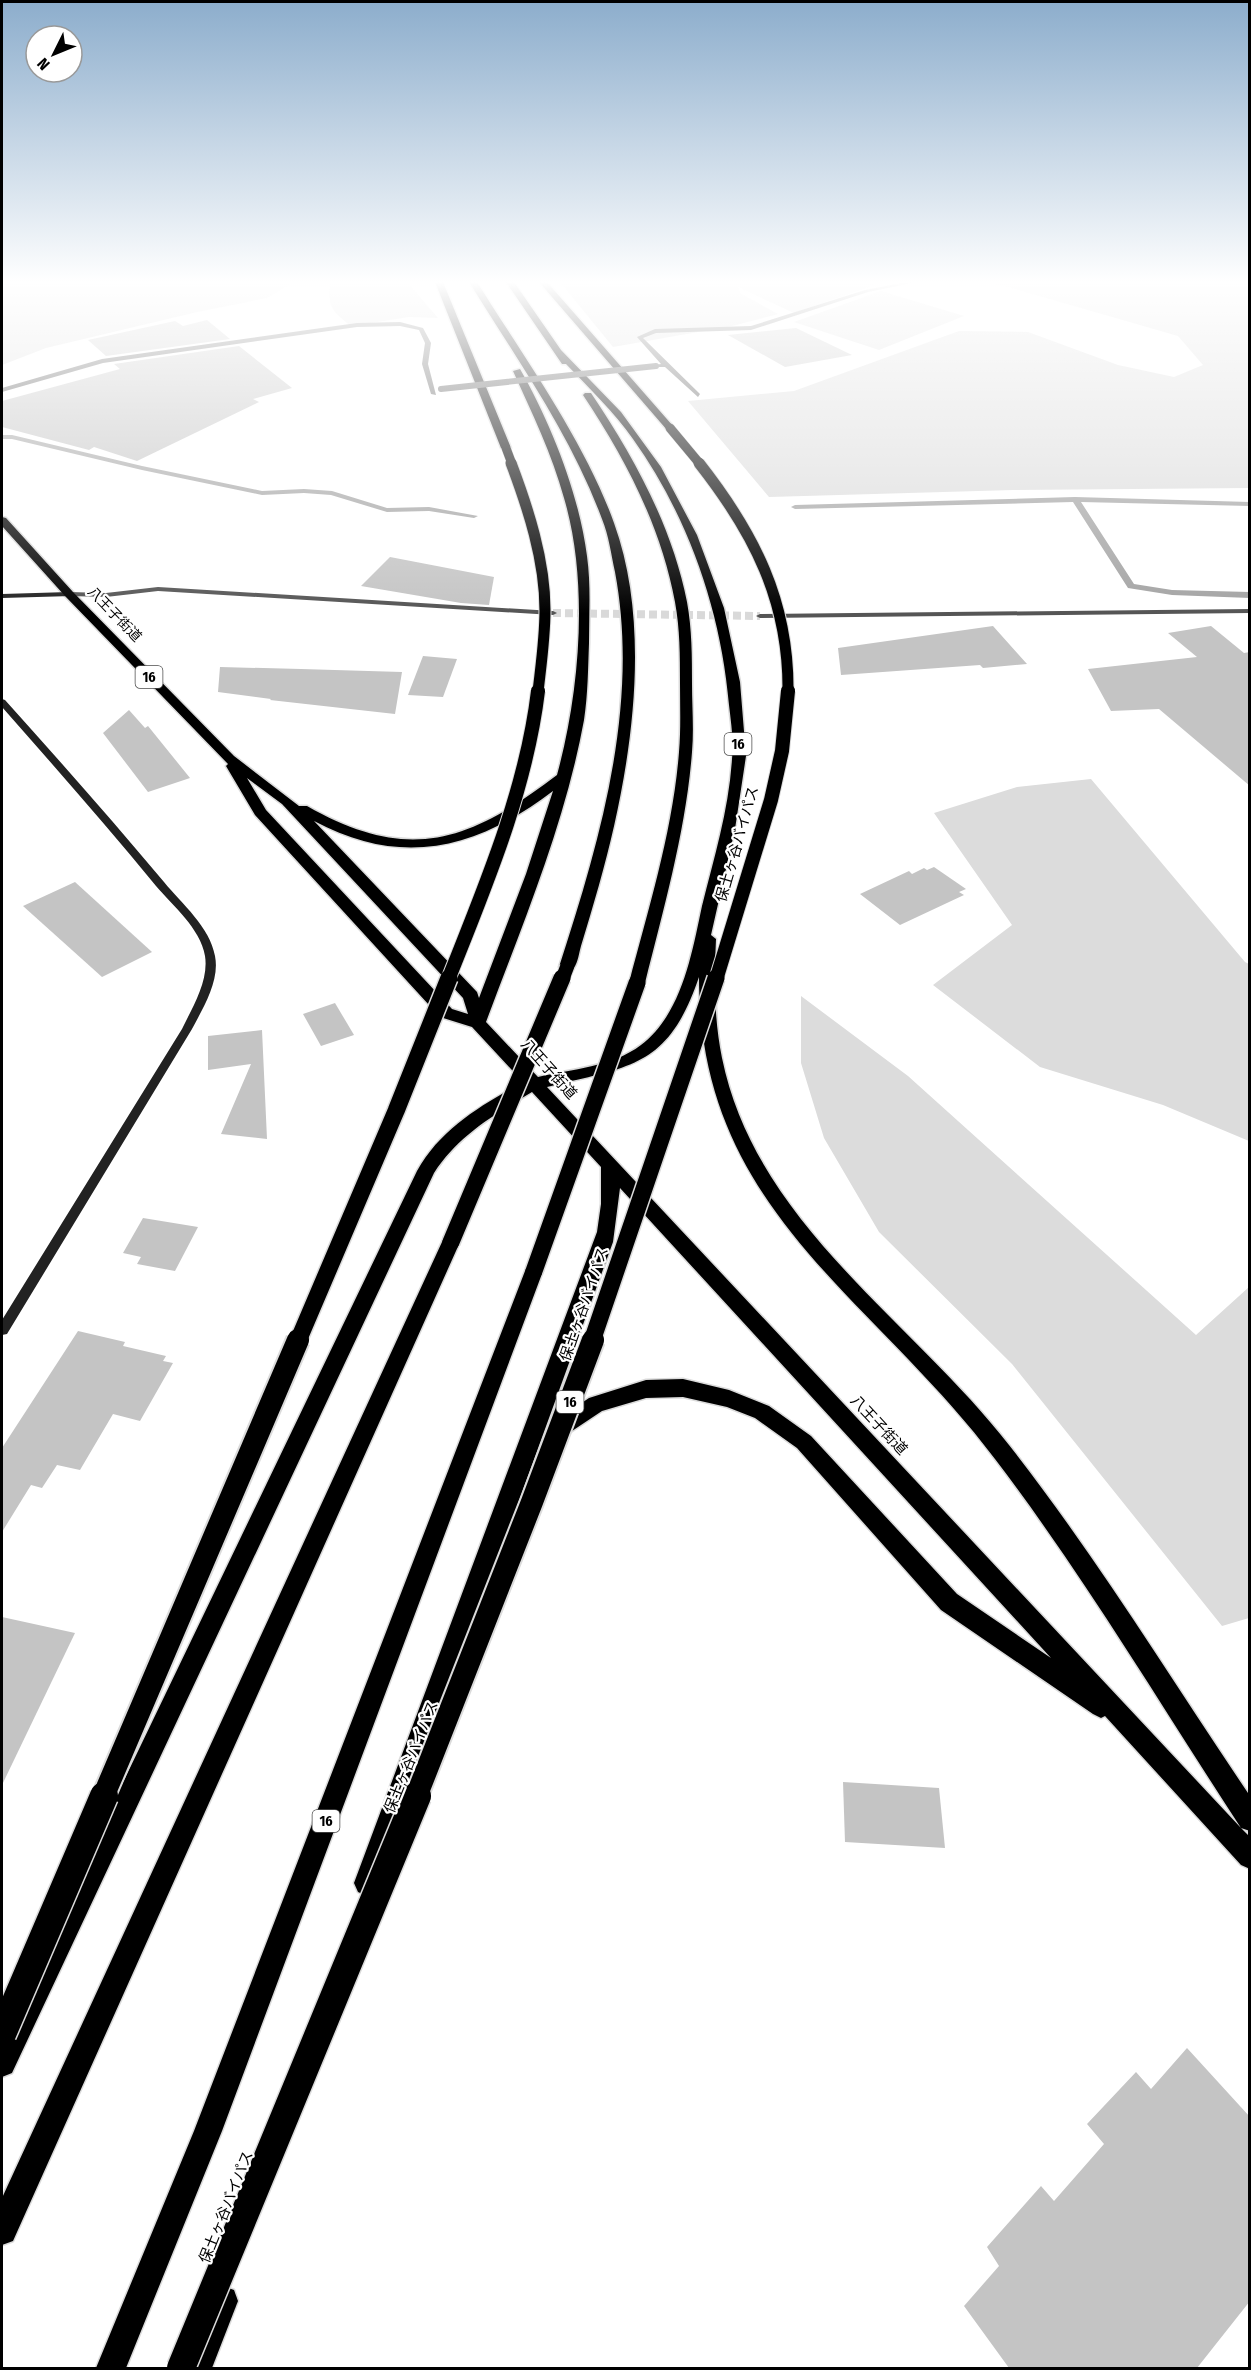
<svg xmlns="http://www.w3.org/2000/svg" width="1251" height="2370" font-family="'Fira Sans Condensed','Noto Sans JP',sans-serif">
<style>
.green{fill:#dcdcdc}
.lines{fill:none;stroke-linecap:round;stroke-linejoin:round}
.stream{fill:#a3a3a3;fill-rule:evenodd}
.building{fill:#c4c4c4}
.street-tunnel{stroke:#d9d9d9;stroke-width:8;stroke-dasharray:8 4;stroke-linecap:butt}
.highway-casing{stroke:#dbdbdb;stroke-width:3}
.street{fill:#555;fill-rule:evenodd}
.secondary{fill:#222;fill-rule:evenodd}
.highway{fill:#000;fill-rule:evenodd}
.highway-bridge-far5-casing{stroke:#dbdbdb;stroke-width:10;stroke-linecap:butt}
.highway-bridge-far4-casing{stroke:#dbdbdb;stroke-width:13;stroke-linecap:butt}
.highway-bridge-far3-casing{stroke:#dbdbdb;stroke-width:16;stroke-linecap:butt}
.highway-bridge-far2-casing{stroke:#dbdbdb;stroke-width:20;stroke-linecap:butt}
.highway-bridge-far1-casing{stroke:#dbdbdb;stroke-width:26;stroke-linecap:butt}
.highway-bridge-casing{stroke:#dbdbdb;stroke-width:31;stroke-linecap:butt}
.street-bridge{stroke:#555;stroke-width:6}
.highway-bridge-far5{stroke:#000;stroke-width:9}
.highway-bridge-far4{stroke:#000;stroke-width:11}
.highway-bridge-far3{stroke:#000;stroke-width:14}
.highway-bridge-far2{stroke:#000;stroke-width:17}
.highway-bridge-far1{stroke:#000;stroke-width:22}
.highway-bridge{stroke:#000;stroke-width:28}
.labels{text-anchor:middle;stroke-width:4.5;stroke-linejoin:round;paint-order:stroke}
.far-street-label{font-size:14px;fill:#000;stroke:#fff}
.shield{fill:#fff;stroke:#4c4c4c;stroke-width:1.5}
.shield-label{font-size:14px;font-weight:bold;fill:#000}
.street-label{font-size:15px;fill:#000;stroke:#fff}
</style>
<rect width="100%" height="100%" fill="#fff"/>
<!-- green -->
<g class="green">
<polygon points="2,282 294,282 267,298 197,312 46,348 2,365"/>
<path d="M330 282H407L438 318 409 317 351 326C331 310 328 308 330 282Z"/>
<polygon points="560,282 877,282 869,287 794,313 738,287 740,293 778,314 732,326 613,347"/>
<polygon points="975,282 1249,282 1249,488 1013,490 769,497 688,401 794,391 959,331 1028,332 1118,365 1174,377 1203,365 1178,336 1005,286"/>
<polygon points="881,291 964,316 879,350 794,322"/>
<polygon points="1091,779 1245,962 1249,964 1249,1141 1163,1105 1040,1067 933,985 1012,925 934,813 1017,787"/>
<polygon points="801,996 908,1076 1196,1335 1249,1287 1249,1618 1222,1626 1012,1364 879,1232 824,1138 801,1063"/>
</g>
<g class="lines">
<!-- stream -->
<g class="stream">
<polygon points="2,435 12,435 142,466 262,491 304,489 332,491 387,508 429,507 478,516 474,518 429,511 387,512 331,495 304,493 262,495 142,470 12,439 2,439"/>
<polygon points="1075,497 1250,502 1250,506 1081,502 1134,584 1172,590 1250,592 1250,598 1172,595 1128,588 1073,502 795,509 791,507 795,505"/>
</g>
</g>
<!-- building -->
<g class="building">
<polygon points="207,320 230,339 106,356 88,340 175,321 183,326"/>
<polygon points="796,328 852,355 785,367 728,335"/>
<polygon points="239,346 292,388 253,399 259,402 137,461 94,447 89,450 2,427 2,401 120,369 114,364"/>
<polygon points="390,557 494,577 489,605 461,603 361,586"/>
<polygon points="993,626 1027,664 983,668 980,665 841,675 838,648"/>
<polygon points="1211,626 1244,653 1250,652 1250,786 1159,709 1111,711 1088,669 1197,657 1168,633"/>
<polygon points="423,656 457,659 443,697 408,695"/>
<polygon points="220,667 301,669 402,672 395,714 270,700 271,699 218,692"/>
<polygon points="129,710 145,728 148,726 190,778 148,792 103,733"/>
<polygon points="934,867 966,889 959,892 964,895 900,925 860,894 909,871 912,874 924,868 927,870"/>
<polygon points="75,882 152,952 102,977 23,906"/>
<polygon points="335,1003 354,1035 321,1046 303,1014"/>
<polygon points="262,1030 267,1139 221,1134 251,1064 208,1070 208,1036"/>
<polygon points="143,1218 198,1227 175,1271 137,1264 141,1257 123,1253"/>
<polygon points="78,1331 125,1342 123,1346 166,1356 163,1361 173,1363 140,1421 113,1414 80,1470 57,1465 42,1488 31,1485 2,1532 2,1448"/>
<polygon points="2,1617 75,1633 2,1785"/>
<polygon points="843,1782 939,1788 945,1848 845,1842"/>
<polygon points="1187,2048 1250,2117 1250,2301 1197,2368 1009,2368 964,2306 999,2266 987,2247 1041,2186 1054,2201 1104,2144 1087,2124 1136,2072 1151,2089"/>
</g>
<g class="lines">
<!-- street-tunnel -->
<polyline class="street-tunnel" points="553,613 760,616"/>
<defs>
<g id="highway">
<polygon points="435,282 443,282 511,448 509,450 501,448"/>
<path d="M469 282H477C523 356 585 441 614 523 654 633 630 775 599 885 593 906 587 926 581 946 579 953 578 962 574 968 572 972 571 971 567 972L559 967C600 841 640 705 615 572 611 554 609 536 602 519 571 435 516 358 469 282Z"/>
<path d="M506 282H514L561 350 621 412 661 467 697 535 724 608 740 682 746 756 735 829 711 935 716 939C714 979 714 1019 722 1058 756 1224 911 1319 1009 1445 1096 1556 1171 1679 1250 1796V1831L1241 1828 1250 1837V1869L1241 1865 1105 1716 1101 1718 1093 1714 941 1610 797 1448 755 1418 727 1407 683 1397 646 1398 602 1411 563 1437 556 1440 549 1437 546 1431 549 1425 589 1398 646 1380 683 1379 729 1390 769 1406 811 1436 957 1594 1051 1658 620 1188 613 1242 380 1883 376 1892 367 1896 358 1892 354 1883 597 1232 601 1204V1167L532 1092C494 1115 459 1135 434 1173L12 2073 2 2077V2034L417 1171C441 1128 482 1105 523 1082L472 1027 440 1017 255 815 226 766 228 764 65 596 2 526V517L6 518 73 592 234 756 299 806H307C409 864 469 842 557 775 580 691 589 582 564 498 552 454 532 413 513 371L520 369C551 423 579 494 587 556 591 585 589 614 589 643 588 668 588 694 584 720 565 824 523 923 486 1022L538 1077C572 1069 612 1067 641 1045 682 1014 692 953 702 906 714 858 729 809 732 759 734 741 731 723 729 705 721 610 688 516 633 439 614 412 589 388 566 364H562ZM247 778 282 804 463 998 468 1014 452 1009 266 810ZM553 791 526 874 479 998 477 992 314 821C402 868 477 849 553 791ZM699 977C699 1211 871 1294 995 1459 1084 1576 1160 1704 1241 1828L547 1087C631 1066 668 1068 699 977Z"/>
<polygon points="539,282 547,282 673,426 673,430 667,430"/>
<path d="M585 393H591C634 457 672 526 687 602 692 629 692 657 692 684 692 706 694 729 692 752 686 830 664 907 645 983L637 988 629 983C649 907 673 830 679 752 681 729 680 706 680 683 680 656 680 629 675 602 661 526 625 458 583 395Z"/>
<polygon points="451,1235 458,1237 460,1242 13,2241 2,2245 2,2198 442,1242 444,1237"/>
<polygon points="534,1263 541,1266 543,1271 222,2131 126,2368 96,2368 194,2131 525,1271 527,1266"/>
<polygon points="223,2286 234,2290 238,2301 212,2368 182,2368 212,2290"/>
</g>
</defs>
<!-- highway casing -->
<use href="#highway" class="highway-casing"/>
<!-- street -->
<g class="street">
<polygon points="906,282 917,282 868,292 751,330 656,333 643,338 700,394 698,397 665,367 654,367 654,365 661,364 637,337 655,329 751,326 865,290"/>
<polygon points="400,322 423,328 431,343 428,364 436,395 431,394 422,364 425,343 419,330 400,326 357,327 103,363 2,392 2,388 102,359 357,323"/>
<polygon points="158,587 553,611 557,613 553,615 158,591 106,597 69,596 65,594 69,592 106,593"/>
<polygon points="1250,609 1250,613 760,618 756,616 760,614"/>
</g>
<!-- secondary -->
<g class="secondary">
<polygon points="69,592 73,594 72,596 2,598 2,594"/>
<path d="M2 699 5 700C59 760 112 820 164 882 182 904 210 927 215 956 220 981 203 1008 192 1029L7 1334 2 1335V1320L182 1029C192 1008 209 981 205 956 200 928 173 906 156 886 106 825 54 766 2 707Z"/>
</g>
<!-- highway -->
<use href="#highway" class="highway"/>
<defs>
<g id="highway-bridge-far5">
<polyline points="670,428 700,464"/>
<polyline points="506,448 512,464"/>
</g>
<g id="highway-bridge-far4">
<path d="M511 463C528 508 545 560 545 610 545 638 541 665 538 692"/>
<path d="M699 463C754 533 789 601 788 692"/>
</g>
<g id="highway-bridge-far3">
<path d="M448 980C485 887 526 791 538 691"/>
<polyline points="562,980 567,967"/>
<polyline points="716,980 771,800 782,751 788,691"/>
</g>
<g id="highway-bridge-far2">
<polyline points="451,1242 562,978"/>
<polyline points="534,1271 637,983"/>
<polyline points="298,1341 396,1111 449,978"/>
<polyline points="592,1341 716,978"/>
</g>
<g id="highway-bridge-far1">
<polyline points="103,1797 298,1340"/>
<polyline points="416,1797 532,1502 593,1340"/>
</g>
<g id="highway-bridge">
<polyline points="2,2034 104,1796"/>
<polyline points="181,2368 417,1796"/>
</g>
</defs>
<!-- highway-bridge-far5 casing -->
<use href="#highway-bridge-far5" class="highway-bridge-far5-casing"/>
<!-- highway-bridge-far4 casing -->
<use href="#highway-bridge-far4" class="highway-bridge-far4-casing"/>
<!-- highway-bridge-far3 casing -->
<use href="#highway-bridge-far3" class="highway-bridge-far3-casing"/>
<!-- highway-bridge-far2 casing -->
<use href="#highway-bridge-far2" class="highway-bridge-far2-casing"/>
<!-- highway-bridge-far1 casing -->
<use href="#highway-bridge-far1" class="highway-bridge-far1-casing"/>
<!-- highway-bridge casing -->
<use href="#highway-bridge" class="highway-bridge-casing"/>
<!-- street-bridge -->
<polyline class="street-bridge" points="441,389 656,366"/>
<!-- highway-bridge-far5 -->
<use href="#highway-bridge-far5" class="highway-bridge-far5"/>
<!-- highway-bridge-far4 -->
<use href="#highway-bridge-far4" class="highway-bridge-far4"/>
<!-- highway-bridge-far3 -->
<use href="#highway-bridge-far3" class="highway-bridge-far3"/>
<!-- highway-bridge-far2 -->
<use href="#highway-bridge-far2" class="highway-bridge-far2"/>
<!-- highway-bridge-far1 -->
<use href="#highway-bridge-far1" class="highway-bridge-far1"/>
<!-- highway-bridge -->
<use href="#highway-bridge" class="highway-bridge"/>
</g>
<!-- sky -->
<linearGradient id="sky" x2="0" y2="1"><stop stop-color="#8cadcc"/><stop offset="0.46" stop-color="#fff"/><stop offset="1" stop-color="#fff" stop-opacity="0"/></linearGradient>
<rect width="1251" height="614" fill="url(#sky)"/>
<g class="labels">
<!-- far-street labels -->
<g class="far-street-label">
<text transform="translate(115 614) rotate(46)" y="5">八王子街道</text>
</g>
<!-- shield labels -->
<g class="shield">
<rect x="135.5" y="666" width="27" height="22" rx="4.5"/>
<rect x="724.5" y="733" width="27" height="22" rx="4.5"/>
<rect x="556.5" y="1391" width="27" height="22" rx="4.5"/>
<rect x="312.5" y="1810" width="27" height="22" rx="4.5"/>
</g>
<g class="shield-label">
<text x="149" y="682">16</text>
<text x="738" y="749">16</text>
<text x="570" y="1407">16</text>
<text x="326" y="1826">16</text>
</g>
<!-- street labels -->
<g class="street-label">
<text transform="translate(737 844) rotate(-74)" y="5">保土ヶ谷バイパス</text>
<text transform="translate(549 1069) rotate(48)" y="5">八王子街道</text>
<text transform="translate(584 1304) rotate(-71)" y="5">保土ヶ谷バイパス</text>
<text transform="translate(879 1425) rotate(47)" y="5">八王子街道</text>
<text transform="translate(411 1757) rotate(-68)" y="5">保土ヶ谷バイパス</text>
<text transform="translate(226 2207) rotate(-68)" y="5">保土ヶ谷バイパス</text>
</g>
</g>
<!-- border -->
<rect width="1251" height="2370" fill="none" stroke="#000000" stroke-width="6"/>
<!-- north arrow -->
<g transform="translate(54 54) rotate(227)"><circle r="28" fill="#ffffff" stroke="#999999" stroke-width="1.5"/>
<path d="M0-4.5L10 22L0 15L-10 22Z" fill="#000000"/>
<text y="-9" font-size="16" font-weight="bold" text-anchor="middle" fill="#000000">N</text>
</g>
</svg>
